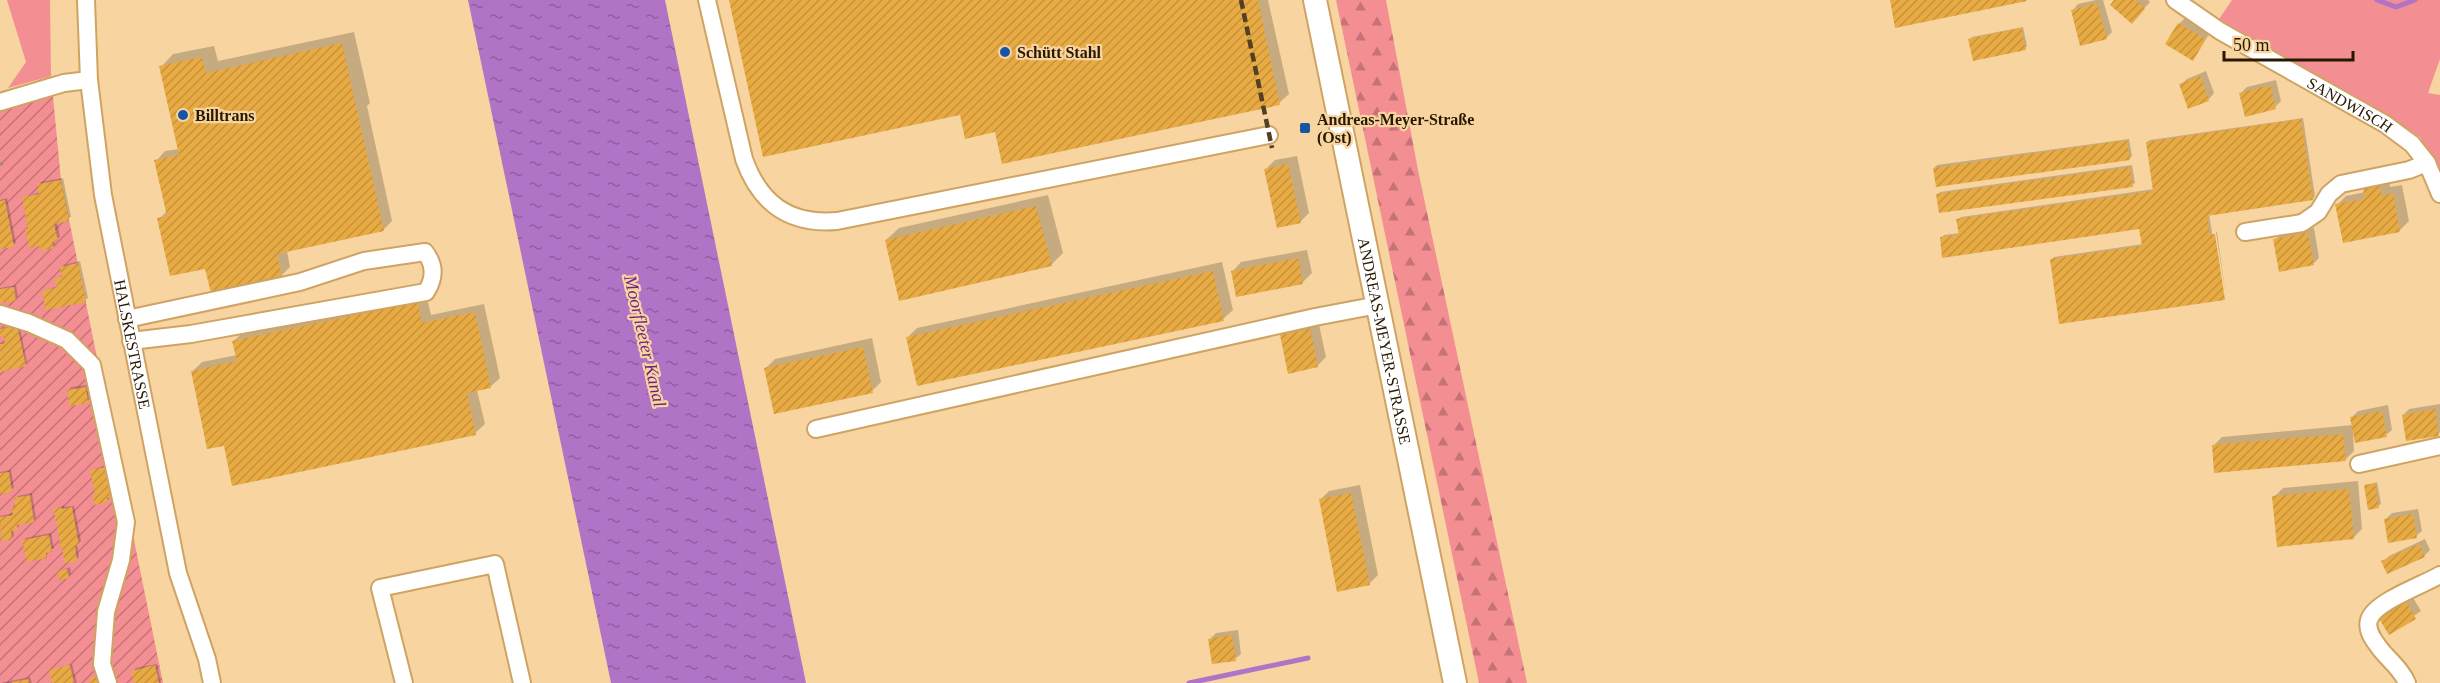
<svg xmlns="http://www.w3.org/2000/svg" width="2440" height="683" font-family="Georgia,serif">
<style>
.grass{fill:#f38e93}
.forest{fill:url(#forest-firs)}
.garden{fill:url(#garden-furrows)}
.water{fill:url(#water-ripples)}
.shadow{fill:#0003}
.lines{fill:none;stroke-linecap:round;stroke-linejoin:round}
.stream{stroke:#b173c6;stroke-width:5}
.building{fill:url(#building-hatch)}
.minor-casing{stroke:#cfa462;stroke-width:20}
.major-casing{stroke:#cfa462;stroke-width:26}
.path{stroke:#a78b61;stroke-width:3;stroke-dasharray:3 4.5;stroke-linecap:butt}
.minor{stroke:#fff;stroke-width:16}
.major{stroke:#fff;stroke-width:22}
.rail{stroke:#533f21;stroke-width:4.5;stroke-dasharray:9 4.5;stroke-linecap:butt}
.poi-dot{fill:#1854a5;stroke:#f8d5a0;stroke-width:2}
.labels{text-anchor:middle;stroke-width:4.5;stroke-linejoin:round;paint-order:stroke}
.poi-label{font-size:16px;font-weight:bold;fill:#281800;stroke:#f8d5a0;text-anchor:start}
.street-label{font-size:16px;fill:#281800;stroke:#f8d5a0}
.water-label{font-size:18px;font-style:italic;fill:#6e2085;stroke:#f8d5a0}
</style>
<defs>
<pattern id="forest-firs" width="22" height="20" patternUnits="userSpaceOnUse" patternTransform="scale(1.5)"><rect width="22" height="20" fill="#f38e93"/><path d="M5 1l3.5 6h-7zM16 11l3.5 6h-7z" fill="#c57376"/></pattern>
<pattern id="garden-furrows" width="10" height="10" patternUnits="userSpaceOnUse" patternTransform="scale(1.5)"><rect width="10" height="10" fill="#f38e93"/><path d="M-1 1l2-2M0 10L10 0M9 11l2-2" fill="none" stroke="#c57376"/></pattern>
<pattern id="water-ripples" width="26" height="14" patternUnits="userSpaceOnUse" patternTransform="scale(1.5)"><rect width="26" height="14" fill="#b173c6"/><path d="M2 4q2-2 4 0t4 0M15 11q2-2 4 0t4 0" fill="none" stroke="#905d9e"/></pattern>
<pattern id="building-hatch" width="6" height="6" patternUnits="userSpaceOnUse" patternTransform="scale(1.5)"><rect width="6" height="6" fill="#e8ab44"/><path d="M-1 1l2-2M0 6l6-6M5 7l2-2" fill="none" stroke="#c7923a"/></pattern>
</defs>
<rect width="100%" height="100%" fill="#f8d5a0"/>
<!-- grass -->
<g class="grass">
<polygon points="7,0 50,0 51,76 8,88 26,62"/>
<polygon points="2232,0 2440,0 2440,59 2428,93 2440,95 2440,175 2420,137 2219,19"/>
</g>
<!-- forest -->
<polygon class="forest" points="1336,0 1386,0 1418,170 1527,683 1479,683"/>
<!-- garden -->
<polygon class="garden" points="51,76 61,180 163,683 0,683 0,93"/>
<!-- water -->
<polygon class="water" points="468,0 665,0 806,683 611,683"/>
<!-- shadow -->
<g class="shadow">
<polygon points="731,0 1268,0 1289,94 1279,103 996,131"/>
<polygon points="2096,0 2103,0 2112,32 2106,38 2073,10 2078,4"/>
<polygon points="2116,0 2148,0 2150,2 2132,22"/>
<polygon points="2185,18 2210,33 2192,59 2179,24"/>
<polygon points="2023,27 2027,46 2025,49 1970,39 1972,37"/>
<polygon points="354,32 370,103 367,106 392,221 383,230 287,251 290,267 281,276 207,267 159,219 167,211 156,161 165,151 179,149 161,67 173,54 214,46 218,61"/>
<polygon points="2206,71 2214,93 2209,99 2189,107 2181,85 2187,79"/>
<polygon points="2276,80 2281,101 2275,107 2241,93 2247,87"/>
<polygon points="2303,118 2315,196 2312,199 2209,214 2223,299 2051,260 2054,257 2143,244 2140,228 1941,238 1944,235 1960,233 1958,220 1961,217 2154,189 2147,142 2150,140"/>
<polygon points="2129,139 2132,156 2129,159 1934,168 1937,165"/>
<polygon points="1297,156 1309,213 1300,222 1266,169 1275,160"/>
<polygon points="2132,165 2135,183 2132,185 1938,195 1940,192"/>
<polygon points="2388,176 2390,187 2402,185 2409,221 2400,230 2337,205 2346,196 2365,192 2364,188 2373,179"/>
<polygon points="63,178 71,217 57,222 60,237 54,240 55,244 53,247 42,244 27,230 29,227 23,198 40,192 39,185 41,182"/>
<polygon points="1048,195 1063,253 1051,265 886,240 899,228"/>
<polygon points="7,198 16,243 0,248 0,200"/>
<polygon points="2314,228 2319,258 2313,264 2275,240 2281,234"/>
<polygon points="2216,232 2217,232 2226,297"/>
<polygon points="1307,250 1312,273 1303,282 1232,272 1241,262"/>
<polygon points="80,261 88,298 85,300 43,291 58,286 57,279 63,275 61,268 64,265"/>
<polygon points="1222,262 1233,310 1223,319 908,337 917,328"/>
<polygon points="16,285 18,297 15,299 0,302 0,288"/>
<polygon points="426,294 431,315 484,304 500,378 490,387 477,390 485,424 475,433 225,444 193,371 202,362 237,355 234,341 243,332"/>
<polygon points="1318,320 1326,357 1317,366 1281,336 1291,326"/>
<polygon points="19,323 27,362 25,365 0,367 0,343 6,342 0,329"/>
<polygon points="872,338 881,382 872,391 766,368 775,359"/>
<polygon points="88,385 90,399 87,401 69,390 71,387"/>
<polygon points="2440,404 2440,432 2438,434 2403,415 2409,409"/>
<polygon points="2388,405 2392,430 2386,435 2353,434 2354,451 2345,460 2213,446 2222,437 2353,425 2352,417 2358,411"/>
<polygon points="107,465 113,493 107,501 97,493 92,470"/>
<polygon points="11,470 14,488 0,493 0,472"/>
<polygon points="2358,481 2362,529 2353,538 2274,497 2283,488"/>
<polygon points="2377,482 2381,504 2378,506 2365,486"/>
<polygon points="1360,485 1378,575 1369,584 1320,500 1329,491"/>
<polygon points="32,493 36,518 34,520 20,523 18,528 13,529 14,536 12,538 2,540 0,516 14,513 13,508 18,496"/>
<polygon points="64,505 64,507 74,506 81,541 77,545 79,557 77,559 56,509"/>
<polygon points="2418,509 2422,531 2416,536 2386,519 2392,513"/>
<polygon points="51,533 54,548 48,551 46,557 24,540 26,538"/>
<polygon points="2425,539 2430,550 2424,556 2383,562 2389,556"/>
<polygon points="70,567 71,574 68,576 58,572"/>
<polygon points="2412,596 2421,611 2389,633 2386,612"/>
<polygon points="1238,630 1241,654 1235,659 1210,639 1216,633"/>
<polygon points="72,664 77,683 54,683 51,671"/>
<polygon points="157,664 161,683 136,683 133,671 136,668"/>
<polygon points="30,677 32,683 0,683"/>
</g>
<g class="lines">
<!-- stream -->
<g class="stream">
<polyline points="2377,0 2396,7 2415,0"/>
<polyline points="1189,683 1308,658"/>
</g>
</g>
<!-- building -->
<g class="building">
<polygon points="729,0 1258,0 1280,105 1002,164 995,132 965,139 960,115 763,157"/>
<polygon points="1890,0 2026,0 2027,1 1895,28"/>
<polygon points="2114,0 2136,0 2145,9 2132,24 2110,5"/>
<polygon points="2097,3 2107,39 2080,46 2071,10"/>
<polygon points="2178,23 2206,39 2193,61 2165,44"/>
<polygon points="2021,28 2026,50 1973,61 1968,39"/>
<polygon points="342,43 384,231 277,254 282,277 211,293 205,269 170,276 157,218 167,216 154,160 179,155 159,66 202,57 206,73"/>
<polygon points="2200,76 2209,101 2188,109 2179,84"/>
<polygon points="2270,85 2276,109 2245,117 2239,93"/>
<polygon points="2301,119 2313,200 2207,216 2210,235 2215,234 2225,300 2059,324 2050,259 2142,246 2139,229 1942,258 1940,237 1959,235 1956,219 2153,191 2146,142"/>
<polygon points="2127,140 2130,160 1936,187 1933,168"/>
<polygon points="1288,164 1301,223 1277,228 1264,169"/>
<polygon points="2130,167 2133,187 1939,213 1936,194"/>
<polygon points="61,180 69,221 54,224 58,241 52,242 54,248 41,251 41,246 29,248 25,229 28,229 22,197 39,194 37,184"/>
<polygon points="2379,184 2382,196 2393,193 2400,232 2343,243 2335,204 2365,199 2363,188"/>
<polygon points="5,200 14,247 0,249 0,201"/>
<polygon points="1036,206 1052,266 899,301 885,240"/>
<polygon points="2308,233 2314,265 2279,272 2273,239"/>
<polygon points="1298,258 1303,284 1236,297 1231,271"/>
<polygon points="78,263 86,302 46,310 42,291 57,287 55,278 62,277 60,267"/>
<polygon points="1213,271 1224,321 917,386 906,337"/>
<polygon points="14,287 16,301 0,303 0,289"/>
<polygon points="418,302 422,323 475,312 491,388 467,393 476,435 232,486 224,446 207,449 191,371 237,361 232,341"/>
<polygon points="17,325 26,366 0,372 0,344 5,343 3,336 0,336 0,329"/>
<polygon points="1310,329 1318,367 1288,374 1280,335"/>
<polygon points="863,347 873,393 774,414 764,368"/>
<polygon points="86,387 88,403 69,406 67,390"/>
<polygon points="2435,409 2439,436 2406,441 2402,415"/>
<polygon points="2382,411 2387,437 2355,443 2350,417"/>
<polygon points="2343,434 2346,461 2214,473 2212,445"/>
<polygon points="105,467 111,497 107,498 108,502 95,505 92,495 95,494 90,470"/>
<polygon points="9,472 12,492 0,494 0,473"/>
<polygon points="2375,483 2379,508 2368,510 2364,485"/>
<polygon points="2349,489 2354,539 2277,547 2272,496"/>
<polygon points="1351,493 1370,585 1337,592 1319,499"/>
<polygon points="30,495 34,522 17,525 18,530 11,531 12,540 1,541 0,517 13,515 11,508 15,507 14,498"/>
<polygon points="61,507 62,509 72,507 79,545 75,546 77,561 65,563 62,548 61,548 54,510 55,508"/>
<polygon points="2413,514 2417,538 2388,543 2384,519"/>
<polygon points="49,535 52,552 46,553 47,558 27,562 22,540"/>
<polygon points="2419,544 2425,557 2387,574 2381,561"/>
<polygon points="67,569 69,578 59,580 57,571"/>
<polygon points="2406,601 2416,619 2389,635 2378,617"/>
<polygon points="1232,635 1236,661 1212,664 1208,639"/>
<polygon points="70,665 74,683 52,683 49,670"/>
<polygon points="155,665 159,683 134,683 131,671"/>
<polygon points="96,677 98,683 90,683 89,678"/>
<polygon points="28,679 29,683 12,683 12,682"/>
</g>
<g class="lines">
<defs>
<g id="minor">
<path id="s1" d="M86 0 89 80 103 195 178 573 207 659 212 683"/>
<path d="M707 0 744 159C760 204 789 225 837 221L1269 135"/>
<path id="s2" d="M2175 0 2220 31 2385 124 2412 144 2427 163 2440 194"/>
<polyline points="0,102 64,83 89,80"/>
<polyline points="2245,232 2302,223 2318,212 2329,194 2341,184 2409,170 2427,163"/>
<polyline points="0,314 29,323 67,340 92,365 126,522 121,560 106,612 102,664 108,683"/>
<path d="M127 319 300 282 364 261 425 252C435 265 435 278 426 292L191 334 131 341"/>
<polyline points="816,429 1315,317 1378,305"/>
<polyline points="2359,464 2440,446"/>
<polyline points="404,683 380,588 495,564 522,683"/>
<path d="M2407 683C2401 668 2387 659 2378 646 2373 639 2366 630 2369 620 2374 602 2423 585 2440 575"/>
</g>
<g id="major">
<path id="s3" d="M1315 0 1455 683"/>
</g>
</defs>
<!-- minor casing -->
<use href="#minor" class="minor-casing"/>
<!-- major casing -->
<use href="#major" class="major-casing"/>
<!-- path -->
<polyline class="path" points="0,164 7,163"/>
<!-- minor -->
<use href="#minor" class="minor"/>
<!-- major -->
<use href="#major" class="major"/>
<!-- rail -->
<polyline class="rail" points="1241,0 1272,148"/>
</g>
<!-- markers -->
<g class="poi-dot">
<circle cx="1005" cy="52" r="6"/>
<circle cx="183" cy="115" r="6"/>
<rect x="1299" y="122" width="12" height="12" rx="3"/>
</g>
<g class="labels">
<!-- poi labels -->
<g class="poi-label">
<text x="1017" y="58">Schütt Stahl</text>
<text x="195" y="121">Billtrans</text>
<text x="1317" y="125">Andreas-Meyer-Straße<tspan x="1317" dy="18">(Ost)</tspan></text>
</g>
<!-- street labels -->
<g class="street-label">
<text dy="6" stroke="none"><textPath href="#s2" startOffset="204">SANDWISCH</textPath></text>
<text dy="6" stroke="none"><textPath href="#s3" startOffset="348">ANDREAS-MEYER-STRASSE</textPath></text>
<text dy="6" stroke="none"><textPath href="#s1" startOffset="348">HALSKESTRASSE</textPath></text>
</g>
<!-- water labels -->
<g class="water-label">
<text transform="translate(645 341) rotate(77)" y="6">Moorfleeter Kanal</text>
</g>
</g>
<!-- scale -->
<path d="M2224 51v9h129v-9" fill="none" stroke="#281800" stroke-width="3"/>
<text x="2233" y="51" font-size="18" fill="#281800" stroke="#f8d5a0" stroke-width="4.5" paint-order="stroke">50 m</text>
</svg>
